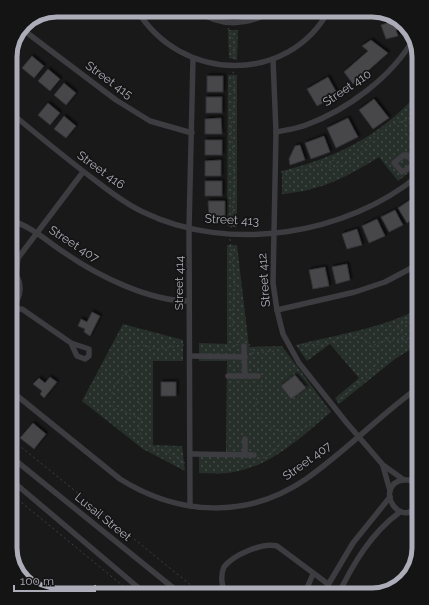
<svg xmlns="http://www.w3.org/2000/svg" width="429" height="605" font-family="Raleway,sans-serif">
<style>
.grass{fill:url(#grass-dots)}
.building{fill:#46464a;stroke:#343336;filter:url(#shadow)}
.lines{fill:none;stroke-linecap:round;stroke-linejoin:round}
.path{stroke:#404046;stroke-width:1;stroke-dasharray:2 3;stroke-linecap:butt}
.minor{stroke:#3c3c41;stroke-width:5.5}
.labels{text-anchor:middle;stroke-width:3.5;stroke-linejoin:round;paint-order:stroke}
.street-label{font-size:12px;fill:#adadb9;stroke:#141415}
.rim{fill:none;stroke:#adadb9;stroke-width:5}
</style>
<defs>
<pattern id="grass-dots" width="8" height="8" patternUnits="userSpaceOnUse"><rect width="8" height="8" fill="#272f2a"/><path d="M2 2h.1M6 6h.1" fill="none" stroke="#444a47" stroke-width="1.8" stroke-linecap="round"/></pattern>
<filter id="shadow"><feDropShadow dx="2" dy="-2" stdDeviation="1" flood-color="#0009"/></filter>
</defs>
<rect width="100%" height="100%" fill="#19191a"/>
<!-- grass -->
<g class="grass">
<polygon points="228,30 238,30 237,60 229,58"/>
<polygon points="228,75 237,75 237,227 227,226"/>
<path d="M419 92V125L409 134 419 145V165L398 181 379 157C347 177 320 191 282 194V171C338 157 380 136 419 92Z"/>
<path d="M227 245H237L249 347 282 346 331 412C300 438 270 468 228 473 219 474 209 473 199 473V453H226L227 361H199V343L227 344Z"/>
<path d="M419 308V344L395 359 339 404 335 398 359 378 330 344 307 361 296 345C332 336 388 327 419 308Z"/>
<polygon points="123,324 183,340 183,361 153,361 153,445 182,446 185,471 143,449 82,401"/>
</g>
<!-- building -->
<g class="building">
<polygon points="393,15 402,22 399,23 401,28 396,30 398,36 386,39 381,25 390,22 389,17"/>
<polygon points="371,40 388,53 353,84 344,72 368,51 362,46"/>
<polygon points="32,56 44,66 34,78 22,68"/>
<polygon points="48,69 60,79 50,91 38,81"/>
<rect x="207" y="76" width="16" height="16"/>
<polygon points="328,77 338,95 317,106 307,89"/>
<polygon points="64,83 76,93 66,105 54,95"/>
<rect x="206" y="97" width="16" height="16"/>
<polygon points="374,99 389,118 373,129 359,110"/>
<polygon points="48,103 60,113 50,125 38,115"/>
<polygon points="64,116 76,126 66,138 54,129"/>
<polygon points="221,118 222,134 205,134 205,119"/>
<polygon points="348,118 358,137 336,148 327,128"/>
<polygon points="324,136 330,152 311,159 305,143"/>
<rect x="205" y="140" width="17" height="15"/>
<polygon points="300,145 305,160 290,165 289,159 295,146"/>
<polygon points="221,160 221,176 205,176 205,161"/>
<rect x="205" y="181" width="17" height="15"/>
<polygon points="410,200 419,215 407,223 398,208"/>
<polygon points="208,201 225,201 225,217 209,217"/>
<polygon points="395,210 403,225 389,232 381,217"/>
<polygon points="377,219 385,236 369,243 362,226"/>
<polygon points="357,229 362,245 347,249 342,234"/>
<polygon points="347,264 350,280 336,284 332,267"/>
<polygon points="325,267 329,286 313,289 309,270"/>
<polygon points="92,312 100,316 90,336 84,332 85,329 78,326 81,319 87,322"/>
<polygon points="295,375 306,388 291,399 281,386"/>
<polygon points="50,377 57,382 44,398 40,394 42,391 33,384 39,378 45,383"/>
<rect x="161" y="382" width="15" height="14"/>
<polygon points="33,423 46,434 34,449 20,438"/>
</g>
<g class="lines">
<!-- path -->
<g class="path">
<polyline points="228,28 234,42 234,59"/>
<path d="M406 119C402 133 411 141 419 151"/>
<polyline points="329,166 332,170 338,166"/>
<polyline points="281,172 305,170 316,165 330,165 333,160 340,166 355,159 372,139 388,126 419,115"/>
<polyline points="231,228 235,180 231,127 235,97 233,70"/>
<polyline points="230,239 235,284 232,323 236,332 245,340"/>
<polyline points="405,322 419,325"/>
<polyline points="398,327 406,340"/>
<polyline points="387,340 406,340 419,332"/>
<polyline points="249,344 252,350 251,356"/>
<path d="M184 345 157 349 141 345 132 347 126 351C121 372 136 386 140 404 143 417 135 431 145 442 153 451 164 449 173 454 178 456 180 461 185 463"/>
<polyline points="374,345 386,340 393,331 404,322 419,318"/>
<path d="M297 346C307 343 314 345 324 345 329 344 333 340 338 338 355 332 372 339 378 356 376 377 351 389 337 401"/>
<polyline points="227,349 237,345 241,338"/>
<polyline points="252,353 276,351"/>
<polyline points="250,361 261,371"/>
<path d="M126 371 115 385 109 402C115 414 130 408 140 421"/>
<path d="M262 380 261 388 258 390C257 395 256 400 256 405 258 429 285 437 304 428 313 424 321 415 328 409"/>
<polyline points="10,438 203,595"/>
<path d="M258 459C275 456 279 441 292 432"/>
<polyline points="10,493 134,595"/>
</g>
<!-- minor -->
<g class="minor">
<path d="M137 10C180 82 288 86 329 10"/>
<path d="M196 10C217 25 240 26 263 16"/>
<polyline points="22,29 116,100 150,121 192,133"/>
<polyline points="273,59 276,132 273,283 277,310 283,334 299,363 346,422 383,465 404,480"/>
<path d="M10 112C40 137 69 161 100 184 113 194 128 205 143 212 229 254 347 235 419 175"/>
<path d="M276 132C285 130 296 129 306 125 347 110 392 77 414 38"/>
<polygon points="404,155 407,155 415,164 402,172 394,163"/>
<path d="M10 220C31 226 48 242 65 253 98 276 149 301 189 301"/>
<polyline points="10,265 18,258 83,172"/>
<path d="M10 269C24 280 23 297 10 309"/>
<polyline points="16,275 18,258"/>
<polyline points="10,309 22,309 71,343 89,349 89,356 85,359 77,356 71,343"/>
<polyline points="277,310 355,292 385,282 419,264"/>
<polyline points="244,346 245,376"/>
<polyline points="191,356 245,357"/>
<polyline points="228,376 258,376"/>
<path d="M10 390 120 479C179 516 248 519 306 479 346 451 380 415 419 387"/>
<polyline points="191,454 254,455"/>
<polyline points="245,455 245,439"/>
<polyline points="10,456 182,595"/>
<polyline points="383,466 390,491"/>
<polyline points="10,479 147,595"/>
<polyline points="190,506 189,229 193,59"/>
<path d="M419 506C399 529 374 487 402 480 409 479 414 481 419 486"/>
<polyline points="409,512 419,517"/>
<path d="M225 595C222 587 220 575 224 567 233 555 263 542 277 546L328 584"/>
<polyline points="304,595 313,574"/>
<polyline points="322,595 353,543 390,497"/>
<path d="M338 595C353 564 371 533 400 512"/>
</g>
</g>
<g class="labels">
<!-- street labels -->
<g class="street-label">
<text transform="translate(109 80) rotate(36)" y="4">Street 415</text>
<text transform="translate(347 88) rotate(-34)" y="4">Street 410</text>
<text transform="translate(101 170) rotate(36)" y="4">Street 416</text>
<text transform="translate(232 220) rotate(3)" y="4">Street 413</text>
<text transform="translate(74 244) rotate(33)" y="4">Street 407</text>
<text transform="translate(264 280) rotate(-94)" y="4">Street 412</text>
<text transform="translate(179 283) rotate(-90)" y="4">Street 414</text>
<text transform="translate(307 461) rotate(-36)" y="4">Street 407</text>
<text transform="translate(103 517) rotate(39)" y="4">Lusail Street</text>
</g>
</g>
<!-- crop -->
<path d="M0 0H429V605H0ZM57 17H372A40 40 0 0 1 412 57V548A40 40 0 0 1 372 588H57A40 40 0 0 1 17 548V57A40 40 0 0 1 57 17Z" fill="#141415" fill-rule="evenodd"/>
<path class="rim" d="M57 17H372A40 40 0 0 1 412 57V548A40 40 0 0 1 372 588H57A40 40 0 0 1 17 548V57A40 40 0 0 1 57 17Z"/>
<!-- scale -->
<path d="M14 585v6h81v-6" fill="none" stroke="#adadb9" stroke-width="2"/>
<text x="20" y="585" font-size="12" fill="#adadb9" stroke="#141415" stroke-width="3" paint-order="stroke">100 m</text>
</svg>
